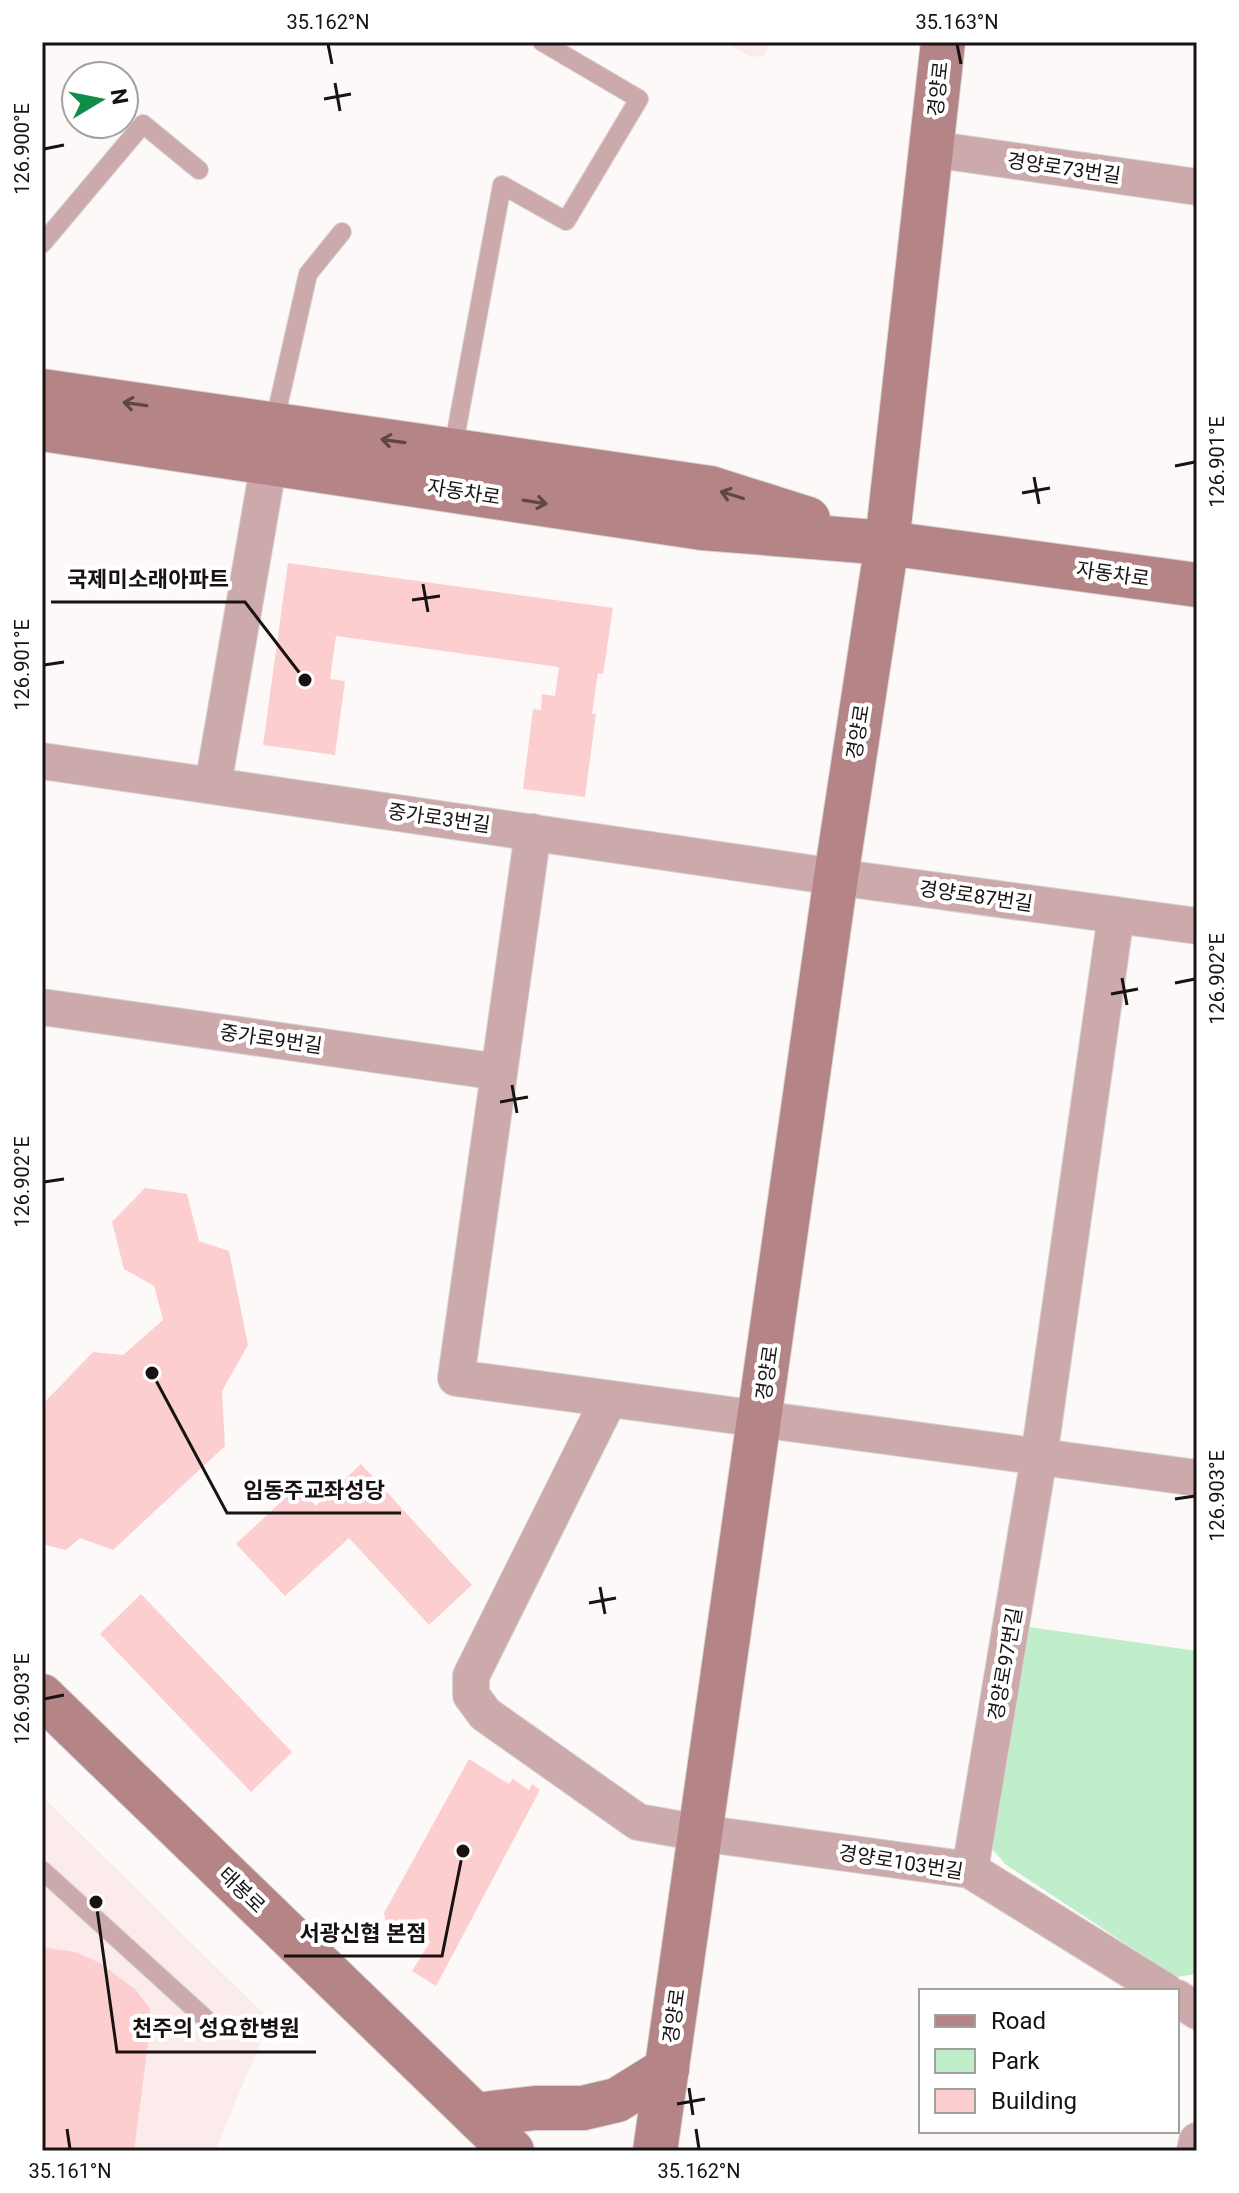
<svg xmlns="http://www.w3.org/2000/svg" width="1239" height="2193" font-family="Roboto,'Noto Sans KR',sans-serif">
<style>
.built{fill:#fbebeb}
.green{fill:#c0edca}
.building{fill:#fcced0}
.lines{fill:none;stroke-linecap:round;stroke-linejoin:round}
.lane-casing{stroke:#d8d4d4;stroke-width:20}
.street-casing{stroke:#d8d4d4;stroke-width:38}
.secondary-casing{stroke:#d8d4d4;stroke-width:46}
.lane{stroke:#ccaaac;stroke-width:18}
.street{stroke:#ccaaac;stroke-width:36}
.secondary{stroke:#b48486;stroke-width:44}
.oneway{stroke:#5e4546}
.ticks{fill:none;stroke:#181212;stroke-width:3}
.labels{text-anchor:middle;stroke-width:8;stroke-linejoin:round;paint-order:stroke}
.street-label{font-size:20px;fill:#181212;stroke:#fff}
.leader{fill:none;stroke:#181212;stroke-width:3}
.callout-dot{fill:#181212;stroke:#fff;stroke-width:3}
.callout-label{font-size:22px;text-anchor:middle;font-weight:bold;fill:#181212;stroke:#fff;stroke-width:8;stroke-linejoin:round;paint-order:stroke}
.neatline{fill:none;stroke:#181212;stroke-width:3}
.ticks-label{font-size:20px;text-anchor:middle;fill:#181212}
</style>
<rect width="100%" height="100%" fill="#fdf9f9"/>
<!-- built -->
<g class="built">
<polygon points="725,42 770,42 763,57 749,56"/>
<polygon points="42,1796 270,2020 215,2151 42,2151"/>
</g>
<!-- green -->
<polygon class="green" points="1022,1626 1197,1651 1197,1974 1176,1977 1005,1864 990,1846"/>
<!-- building -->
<g class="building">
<polygon points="288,563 613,608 603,674 598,673 592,714 596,714 585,797 523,789 533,709 541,710 542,694 555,696 559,667 336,636 330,679 345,681 335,755 263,745"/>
<polygon points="145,1188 187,1194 199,1241 229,1251 248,1345 222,1391 225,1446 113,1550 80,1538 66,1550 42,1544 42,1405 93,1352 123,1355 163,1320 154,1286 124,1269 112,1222"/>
<polygon points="361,1464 472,1585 429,1625 349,1538 285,1596 236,1544 298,1486 316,1506"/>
<polygon points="141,1594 292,1752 251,1792 100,1634"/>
<polygon points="469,1759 509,1784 513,1779 529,1790 532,1784 540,1790 436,1986 412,1971 430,1942 427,1938 416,1941 401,1938 386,1922 384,1913"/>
<polygon points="42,1947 76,1952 100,1963 136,1990 150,2009 151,2021 134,2151 42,2151"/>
</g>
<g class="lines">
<defs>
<g id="lane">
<polyline points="42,244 143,124 199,170"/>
<polyline points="274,424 308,274 342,232"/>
<polyline points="453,449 502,185 566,221 639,99 542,42"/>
<polyline points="42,1870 207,2020"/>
</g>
<g id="street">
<polyline points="931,149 1197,187"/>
<polyline points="42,761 836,877 1197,926"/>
<polyline points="213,785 269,462"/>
<polyline points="533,832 456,1378 1197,1478"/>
<polyline points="42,1007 499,1072"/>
<polyline points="609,1399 471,1676 471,1695 485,1714 638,1822 700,1833 970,1870 1165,1991"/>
<polyline points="970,1870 1039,1457 1116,915"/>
<polyline points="1177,1998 1197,2011"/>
<polyline points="1195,2151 1197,2141"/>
</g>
<g id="secondary">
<polyline points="42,391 710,488 808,519"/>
<polyline points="42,429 702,528 887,543 1197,585"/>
<polyline points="42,1696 512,2151"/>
<polyline points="475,2115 535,2108 583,2108 617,2100 667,2069"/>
<polyline points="655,2151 836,877 887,543 943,42"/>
</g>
</defs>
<!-- lane casing -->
<use href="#lane" class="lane-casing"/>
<!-- street casing -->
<use href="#street" class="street-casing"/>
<!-- secondary casing -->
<use href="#secondary" class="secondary-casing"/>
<!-- lane -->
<use href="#lane" class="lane"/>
<!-- street -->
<use href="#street" class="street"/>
<!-- secondary -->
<use href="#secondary" class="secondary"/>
</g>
<!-- one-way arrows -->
<defs><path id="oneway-shaft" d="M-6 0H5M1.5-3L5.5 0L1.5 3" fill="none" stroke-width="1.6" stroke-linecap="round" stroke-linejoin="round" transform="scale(2)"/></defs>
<g class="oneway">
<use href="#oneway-shaft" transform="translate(135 404) rotate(-172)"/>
<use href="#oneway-shaft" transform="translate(393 441) rotate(-172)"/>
<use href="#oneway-shaft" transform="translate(732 495) rotate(-163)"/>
<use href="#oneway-shaft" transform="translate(535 502) rotate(9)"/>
</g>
<!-- ticks -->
<path class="ticks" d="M328 44 332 64M957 44 961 64M335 83 340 111M324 99 351 94M44 149 64 145M1175 466 1195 462M1034 477 1039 504M1022 493 1050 488M423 584 428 612M412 600 440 596M44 665 64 662M1122 978 1127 1005M1175 983 1195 979M1111 994 1138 989M512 1085 517 1113M500 1102 528 1097M44 1182 64 1179M1175 1499 1195 1496M600 1587 605 1614M589 1603 616 1598M44 1699 64 1695M689 2088 693 2115M677 2104 705 2099M67 2129 70 2149M696 2129 699 2149"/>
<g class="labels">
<!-- street labels -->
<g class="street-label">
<text transform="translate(938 89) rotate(-84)" y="7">경양로</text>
<text transform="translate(1064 168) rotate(8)" y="7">경양로73번길</text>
<text transform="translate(464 492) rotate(9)" y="7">자동차로</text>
<text transform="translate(1113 574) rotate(8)" y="7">자동차로</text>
<text transform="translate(858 732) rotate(-81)" y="7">경양로</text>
<text transform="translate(439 818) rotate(8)" y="7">중가로3번길</text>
<text transform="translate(976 896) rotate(8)" y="7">경양로87번길</text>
<text transform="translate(271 1039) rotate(8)" y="7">중가로9번길</text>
<text transform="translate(767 1373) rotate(-82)" y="7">경양로</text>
<text transform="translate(1005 1664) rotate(-80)" y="7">경양로97번길</text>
<text transform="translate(901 1862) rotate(9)" y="7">경양로103번길</text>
<text transform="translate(242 1890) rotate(44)" y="7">태봉로</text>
<text transform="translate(674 2016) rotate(-82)" y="7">경양로</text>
</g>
</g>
<!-- callouts -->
<path class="leader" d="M305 680L245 602H51M152 1373L227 1513H401M463 1851L442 1956H284M96 1902L117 2052H316"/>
<g class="callout-dot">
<circle cx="305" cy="680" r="8"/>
<circle cx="152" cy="1373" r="8"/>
<circle cx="463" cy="1851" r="8"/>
<circle cx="96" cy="1902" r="8"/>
</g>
<g class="callout-label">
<text x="148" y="587">국제미소래아파트</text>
<text x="314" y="1498">임동주교좌성당</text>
<text x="363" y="1941">서광신협 본점</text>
<text x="216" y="2036">천주의 성요한병원</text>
</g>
<!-- border -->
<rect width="1239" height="2193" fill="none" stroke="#ffffff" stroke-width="88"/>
<!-- legend -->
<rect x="919" y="1989" width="260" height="144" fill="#ffffff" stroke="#a3a0a0" stroke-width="2"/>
<rect x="935" y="2015" width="40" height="12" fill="#b48486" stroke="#a3a0a0" stroke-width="2"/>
<text x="991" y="2029" font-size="24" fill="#181212">Road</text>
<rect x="935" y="2049" width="40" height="24" fill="#c0edca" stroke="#a3a0a0" stroke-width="2"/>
<text x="991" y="2069" font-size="24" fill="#181212">Park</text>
<rect x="935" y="2089" width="40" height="24" fill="#fcced0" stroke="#a3a0a0" stroke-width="2"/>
<text x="991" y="2109" font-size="24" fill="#181212">Building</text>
<!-- north arrow -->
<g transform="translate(100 100) rotate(80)"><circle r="38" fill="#ffffff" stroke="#a3a0a0" stroke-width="2"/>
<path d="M0-6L14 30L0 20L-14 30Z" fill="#108d49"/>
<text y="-12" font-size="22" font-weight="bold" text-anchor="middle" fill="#181212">N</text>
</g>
<rect x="44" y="44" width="1151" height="2105" class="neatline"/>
<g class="ticks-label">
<text x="328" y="29">35.162°N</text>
<text x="957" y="29">35.163°N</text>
<text transform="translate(22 149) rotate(-90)" y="7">126.900°E</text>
<text transform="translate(1217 462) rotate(-90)" y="7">126.901°E</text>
<text transform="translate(22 665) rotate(-90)" y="7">126.901°E</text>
<text transform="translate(1217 979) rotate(-90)" y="7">126.902°E</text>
<text transform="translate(22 1182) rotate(-90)" y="7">126.902°E</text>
<text transform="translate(1217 1496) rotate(-90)" y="7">126.903°E</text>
<text transform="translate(22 1699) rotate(-90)" y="7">126.903°E</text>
<text x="70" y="2178">35.161°N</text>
<text x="699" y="2178">35.162°N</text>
</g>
</svg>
